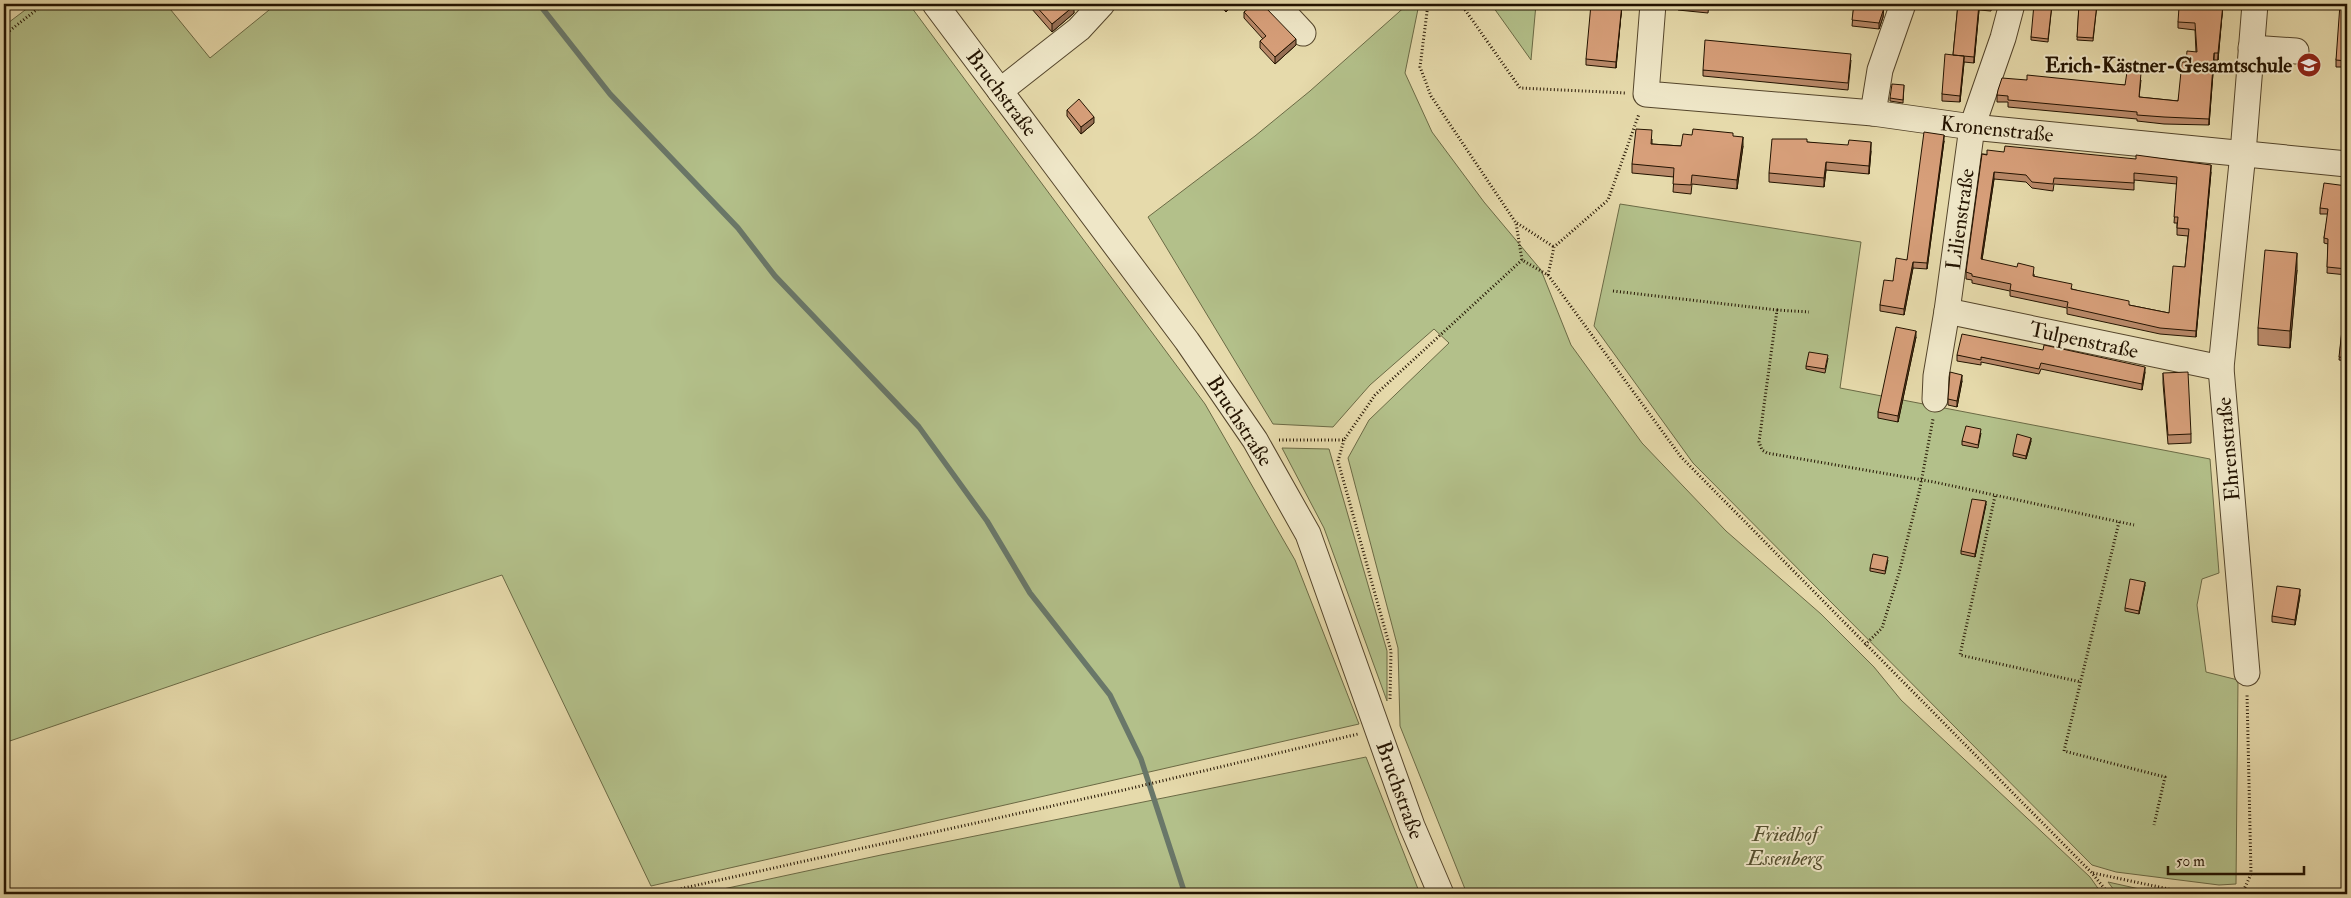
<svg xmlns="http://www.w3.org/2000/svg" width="2351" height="898" font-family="'IM FELL Double Pica',serif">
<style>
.green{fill:#b3c08a;stroke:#6b6a45}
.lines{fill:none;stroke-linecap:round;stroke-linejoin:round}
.stream{stroke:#697769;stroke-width:5.5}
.minor-casing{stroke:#54452b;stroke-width:27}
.path{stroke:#231300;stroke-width:3;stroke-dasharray:1 2.5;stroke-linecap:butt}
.minor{stroke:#efe7c8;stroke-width:25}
.wall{fill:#b98969;stroke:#231300;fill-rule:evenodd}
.shaded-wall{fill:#966f55;stroke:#231300}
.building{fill:#d79f7a;stroke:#231300;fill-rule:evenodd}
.labels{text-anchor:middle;stroke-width:4;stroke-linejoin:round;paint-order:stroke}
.poi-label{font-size:21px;font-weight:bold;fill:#231300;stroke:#efe7c8;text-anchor:end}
.street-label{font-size:21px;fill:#231300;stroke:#efe7c8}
.park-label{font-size:21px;font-style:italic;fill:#555030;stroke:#efe7c8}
</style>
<rect width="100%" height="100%" fill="#e6daab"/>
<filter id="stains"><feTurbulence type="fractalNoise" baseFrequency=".004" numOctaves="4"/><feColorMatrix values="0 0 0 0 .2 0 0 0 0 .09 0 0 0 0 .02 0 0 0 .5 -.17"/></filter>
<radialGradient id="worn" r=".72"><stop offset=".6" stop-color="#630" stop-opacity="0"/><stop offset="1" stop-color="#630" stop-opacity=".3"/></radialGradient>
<!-- green -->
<g class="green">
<polygon points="33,4 166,4 210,58 274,6 273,4 909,4 1205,404 1295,560 1359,724 651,886 502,575 322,634 4,743 4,26"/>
<polygon points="1408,4 1419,4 1405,73 1432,132 1484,202 1541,270 1571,345 1642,443 1726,531 1821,614 1874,667 1901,700 2090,877 2102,894 1467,894 1400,726 1398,648 1348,458 1369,420 1449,343 1434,329 1370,385 1333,427 1273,424 1148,217 1255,136 1310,91"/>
<polygon points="1491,4 1536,4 1531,60"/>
<polygon points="1620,204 1861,242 1840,388 2210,459 2219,573 2202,579 2197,605 2206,672 2238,680 2236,884 2219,885 2116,872 2092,865 1693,463 1594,326"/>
<polygon points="1282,448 1329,449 1387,651 1387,701 1324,528"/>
<polygon points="1366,757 1420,894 700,894 881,855"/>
<polygon points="2108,882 2162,894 2117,894"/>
</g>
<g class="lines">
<!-- stream -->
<polyline class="stream" points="539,4 610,94 738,228 775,276 919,427 987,521 1030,593 1110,695 1141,759 1185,894"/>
<defs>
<g id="minor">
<polyline points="935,4 1187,341 1255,440 1308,534 1412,826 1441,894"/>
<polyline points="1276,4 1303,33"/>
<polyline points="1653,4 1646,94 1873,113 1972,127 2347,164"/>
<polyline points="2251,48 2296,51"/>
<polyline points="1000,91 1079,29 1102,4"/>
<polyline points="1873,113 1880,70 1903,4"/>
<polyline points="1947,311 2221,368"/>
<polyline points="1935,399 1936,376 1947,311 1972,127 2003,38 2012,4"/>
<polyline points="2247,673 2221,368 2243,153 2255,4"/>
</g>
</defs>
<!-- minor casing -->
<use href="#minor" class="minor-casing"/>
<!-- path -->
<g class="path">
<polyline points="1428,4 1420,67 1431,96 1516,223 1522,260 1548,275 1681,457 2091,872 2109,894"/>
<polyline points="1461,4 1520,88 1626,93"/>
<polyline points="4,35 44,4"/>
<polyline points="1517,223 1554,247"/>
<polyline points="1548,275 1554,247 1608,200 1639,114"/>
<polyline points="1613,291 1777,310 1759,442 1762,450 1767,453 1934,482 2134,525"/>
<polyline points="1777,310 1809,312"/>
<polyline points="1279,440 1344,440 1375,395 1522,260"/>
<polyline points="1344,440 1338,461 1391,651 1390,699"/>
<polyline points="1995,496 1960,655 2081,682"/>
<polyline points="2119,522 2064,751 2165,777 2154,825"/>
<polyline points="1865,645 1882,628 1899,573 1920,488 1933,419"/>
<polyline points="2093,873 2192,894"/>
<polyline points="657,894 1128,789 1358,734"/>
<polyline points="2242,894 2251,874 2247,693"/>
</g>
<!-- minor -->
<use href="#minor" class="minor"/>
</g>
<!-- wall -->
<g class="wall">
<polygon points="1031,4 1072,4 1074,13 1052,32 1031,8"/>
<polygon points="1219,4 1234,4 1226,12"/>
<polygon points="1622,4 1616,68 1586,65 1586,59"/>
<polygon points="1678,4 1709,4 1708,13 1678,10"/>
<polygon points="1854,4 1884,4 1883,17 1879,29 1852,26"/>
<polygon points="1958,4 1992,4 1991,11 1979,10 1974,63 1964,62 1960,102 1942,101 1942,94 1953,55"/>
<polygon points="2052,4 2048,42 2031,40 2031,37"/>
<polygon points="2058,4 2097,4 2093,41 2077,40 2079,6"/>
<polygon points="2223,4 2218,60 2214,60 2209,125 2164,124 2137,121 2137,119 2008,107 2008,102 1997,102 1997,95 2027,80 2125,85 2141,80 2139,97 2178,101 2186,62 2196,52 2195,30 2178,28 2178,22 2186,8"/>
<polygon points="2347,4 2347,67 2336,67 2336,60"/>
<polygon points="1265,7 1296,45 1275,64 1260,48 1260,41 1263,39 1244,18 1244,12"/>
<polygon points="1851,60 1848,90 1703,76 1703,70"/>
<polygon points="1904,85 1903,103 1890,101 1890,98"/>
<polygon points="1067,110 1094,123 1081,134 1067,116"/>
<polygon points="1692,135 1733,136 1743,146 1737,189 1692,184 1691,194 1673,192 1674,177 1632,173 1632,164 1652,139 1652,144 1681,146"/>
<polygon points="1944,141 1927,269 1913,268 1904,315 1880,311 1880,305 1893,281 1907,260"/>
<polygon points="1807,142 1871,151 1869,174 1826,170 1824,187 1769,182 1769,173"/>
<path d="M1982 154 2211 172 2196 337 2160 334 2067 314V308L2010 296V291L1972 283V280L1966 279V272ZM1994 179 2026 182 2032 188 2053 191 2054 184 2134 190V180L2177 184 2174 223H2177V235L2188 236 2185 267 2169 313 2129 305 2072 289 2034 276V274L1982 260Z"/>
<polygon points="2347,186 2347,242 2346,250 2347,250 2347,275 2327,273 2328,244 2324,243 2324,238 2328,214 2320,214 2320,208"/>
<polygon points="2297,270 2290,348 2258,345 2258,328"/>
<polygon points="2347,284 2347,361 2339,360"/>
<polygon points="1916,337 1898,422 1878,418 1878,412"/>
<polygon points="1957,355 2145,372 2142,390 2041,369 2039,374 1981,362 1981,365 1957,361"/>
<polygon points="1828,358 1825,373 1806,369 1806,366"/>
<polygon points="2163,373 2191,434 2191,443 2168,444 2163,383"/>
<polygon points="1962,381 1957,407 1948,405 1948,399"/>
<polygon points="1981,433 1978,448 1962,445 1962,441"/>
<polygon points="2031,441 2026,459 2013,456 2013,453"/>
<polygon points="1986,504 1975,557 1961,554 1961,551"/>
<polygon points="1888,560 1885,574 1870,571 1870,568"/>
<polygon points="2145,585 2139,614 2125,611 2125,608"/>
<polygon points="2300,595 2295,625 2272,622 2272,616"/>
</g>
<!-- shaded-wall -->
<g class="shaded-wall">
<polygon points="1229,4 1234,4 1226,12 1226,6"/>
<polygon points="1622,4 1616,68 1616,62"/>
<polygon points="1884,4 1883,17 1879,29 1879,23"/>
<polygon points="1979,4 1979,10 1974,63 1974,57"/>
<polygon points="2223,4 2218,60 2218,53"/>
<polygon points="1074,6 1074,13 1052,32 1052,24"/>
<polygon points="1296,39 1296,45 1275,64 1275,57"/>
<polygon points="2214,53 2214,60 2209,125 2209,119"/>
<polygon points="1964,56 1964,63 1960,102 1960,96"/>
<polygon points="1094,117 1094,123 1081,134 1081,127"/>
<polygon points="1944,135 1944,141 1927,269 1927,263"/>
<polygon points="1743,137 1743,146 1737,189 1737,180"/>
<polygon points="1871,142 1871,151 1869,174 1869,166"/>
<polygon points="1826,162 1826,170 1824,187 1824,178"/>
<polygon points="2211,165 2211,172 2196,337 2196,331"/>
<polygon points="1994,172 1994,179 1981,266 1981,259"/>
<polygon points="2297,253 2297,270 2290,348 2290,331"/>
<polygon points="1913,262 1913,268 1904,315 1904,309"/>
<polygon points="1916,331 1916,337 1898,422 1898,416"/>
<polygon points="2145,367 2145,372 2142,390 2142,384"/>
<polygon points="1962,375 1962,381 1957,407 1957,401"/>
<polygon points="2031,438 2031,441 2026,459 2026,456"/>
<polygon points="1986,501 1986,504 1975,557 1975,554"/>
<polygon points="2145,582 2145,585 2139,614 2139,611"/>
<polygon points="2300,589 2300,595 2295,625 2295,620"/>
</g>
<!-- building -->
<g class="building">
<polygon points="1034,4 1072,4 1074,6 1052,24"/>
<polygon points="1254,4 1264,4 1265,7 1296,39 1275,57 1260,41 1266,36 1244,12"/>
<polygon points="1591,4 1622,4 1616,62 1586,59"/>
<polygon points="1678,4 1708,4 1708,7"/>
<polygon points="1854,4 1884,4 1883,11 1879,23 1852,20"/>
<polygon points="1958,4 1979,4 1974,57 1953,55 1964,56 1960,96 1942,94 1945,54 1953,55"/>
<polygon points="2034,4 2052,4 2048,39 2031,37"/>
<polygon points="2079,4 2097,4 2093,38 2077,37"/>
<polygon points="2187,4 2223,4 2218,53 2214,53 2209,119 2164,117 2137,115 2137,112 2008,100 2008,96 1997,95 1998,90 2002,78 2027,80 2027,75 2125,85 2127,72 2141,73 2139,97 2178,101 2182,62 2186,62 2187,51 2197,52 2195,23 2178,22 2179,7 2186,8"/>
<polygon points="2340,4 2347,4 2347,61 2336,60"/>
<polygon points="1705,40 1851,54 1848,83 1703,70"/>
<polygon points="1892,84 1904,85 1903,100 1890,98"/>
<polygon points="1079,99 1094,117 1081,127 1067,110"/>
<polygon points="1636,129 1652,130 1651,144 1681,146 1683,134 1692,135 1693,129 1733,133 1733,136 1743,137 1737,180 1692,175 1691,185 1673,184 1674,168 1632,164"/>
<polygon points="1924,132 1944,135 1927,263 1913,262 1904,309 1880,305 1884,280 1893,281 1896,258 1907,260"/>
<polygon points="1772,139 1807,139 1807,142 1848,145 1849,140 1871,142 1869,166 1826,162 1824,178 1769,173"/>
<path d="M2005 146 2136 159V155L2211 165 2196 331 2160 328 2067 307 2068 302 2010 290 2011 284 1972 276V274L1966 272 1982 154 1987 155V150L2004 152ZM1994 172 2026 175 2032 182 2053 184 2054 178 2134 183V173L2177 177 2174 217H2178L2177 228 2189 229 2185 267 2173 266 2169 313 2129 305V301L2071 289 2072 284 2033 276 2034 267 2018 263 2017 267 1981 259Z"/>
<polygon points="2324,183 2347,186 2347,237 2345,250 2347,250 2347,269 2327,267 2328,239 2324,238 2328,209 2320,208"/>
<polygon points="2265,250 2297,253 2290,331 2258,328"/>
<polygon points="2347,284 2347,358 2339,357"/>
<polygon points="1896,327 1916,331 1898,416 1878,412"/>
<polygon points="1962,334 2043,350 2044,345 2145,367 2142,384 2041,363 2039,369 1981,357 1981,360 1957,355"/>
<polygon points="1809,352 1828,355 1825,369 1806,366"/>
<polygon points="1950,372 1962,375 1957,401 1948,399"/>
<polygon points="2188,372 2191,434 2168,435 2163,373"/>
<polygon points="1966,426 1981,429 1978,445 1962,441"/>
<polygon points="2017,434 2031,438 2026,456 2013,453"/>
<polygon points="1972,499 1986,501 1975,554 1961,551"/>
<polygon points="1873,554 1888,557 1885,571 1870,568"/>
<polygon points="2130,579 2145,582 2139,611 2125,608"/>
<polygon points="2277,586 2300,589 2295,620 2272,616"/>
</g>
<!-- icons -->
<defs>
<symbol id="school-disc" viewBox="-11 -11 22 22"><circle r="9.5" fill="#8f2418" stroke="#efe7c8"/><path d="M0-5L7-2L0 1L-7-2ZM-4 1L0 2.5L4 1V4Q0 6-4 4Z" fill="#fff"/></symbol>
</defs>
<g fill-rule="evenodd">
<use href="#school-disc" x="2295" y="51" width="28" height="28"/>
</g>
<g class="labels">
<!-- poi labels -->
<g class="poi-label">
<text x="2292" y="72">Erich-Kästner-Gesamtschule</text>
</g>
<!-- street labels -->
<g class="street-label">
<text transform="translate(1002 93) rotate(53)" y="7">Bruchstraße</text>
<text transform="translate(1997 129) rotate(6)" y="7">Kronenstraße</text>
<text transform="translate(1960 219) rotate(-82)" y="7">Lilienstraße</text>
<text transform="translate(2084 340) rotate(12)" y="7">Tulpenstraße</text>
<text transform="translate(1240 421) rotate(57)" y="7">Bruchstraße</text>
<text transform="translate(2228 449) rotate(-95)" y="7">Ehrenstraße</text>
<text transform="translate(1400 790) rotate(70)" y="7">Bruchstraße</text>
</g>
<!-- park labels -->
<g class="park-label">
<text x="1785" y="841">Friedhof<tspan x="1785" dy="24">Essenberg</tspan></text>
</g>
</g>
<!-- margin -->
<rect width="2351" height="898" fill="none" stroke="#e6daab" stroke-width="20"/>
<rect x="5" y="5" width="2341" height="888" fill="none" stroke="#231300" stroke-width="2.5"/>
<rect x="10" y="10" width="2331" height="878" fill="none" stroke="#231300"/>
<!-- scale -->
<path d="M2168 866v8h136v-8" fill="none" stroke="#231300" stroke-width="2.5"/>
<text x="2176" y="866" font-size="15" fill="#231300" stroke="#efe7c8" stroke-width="4" paint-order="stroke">50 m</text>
<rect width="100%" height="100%" filter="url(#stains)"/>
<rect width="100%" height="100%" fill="url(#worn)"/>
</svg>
